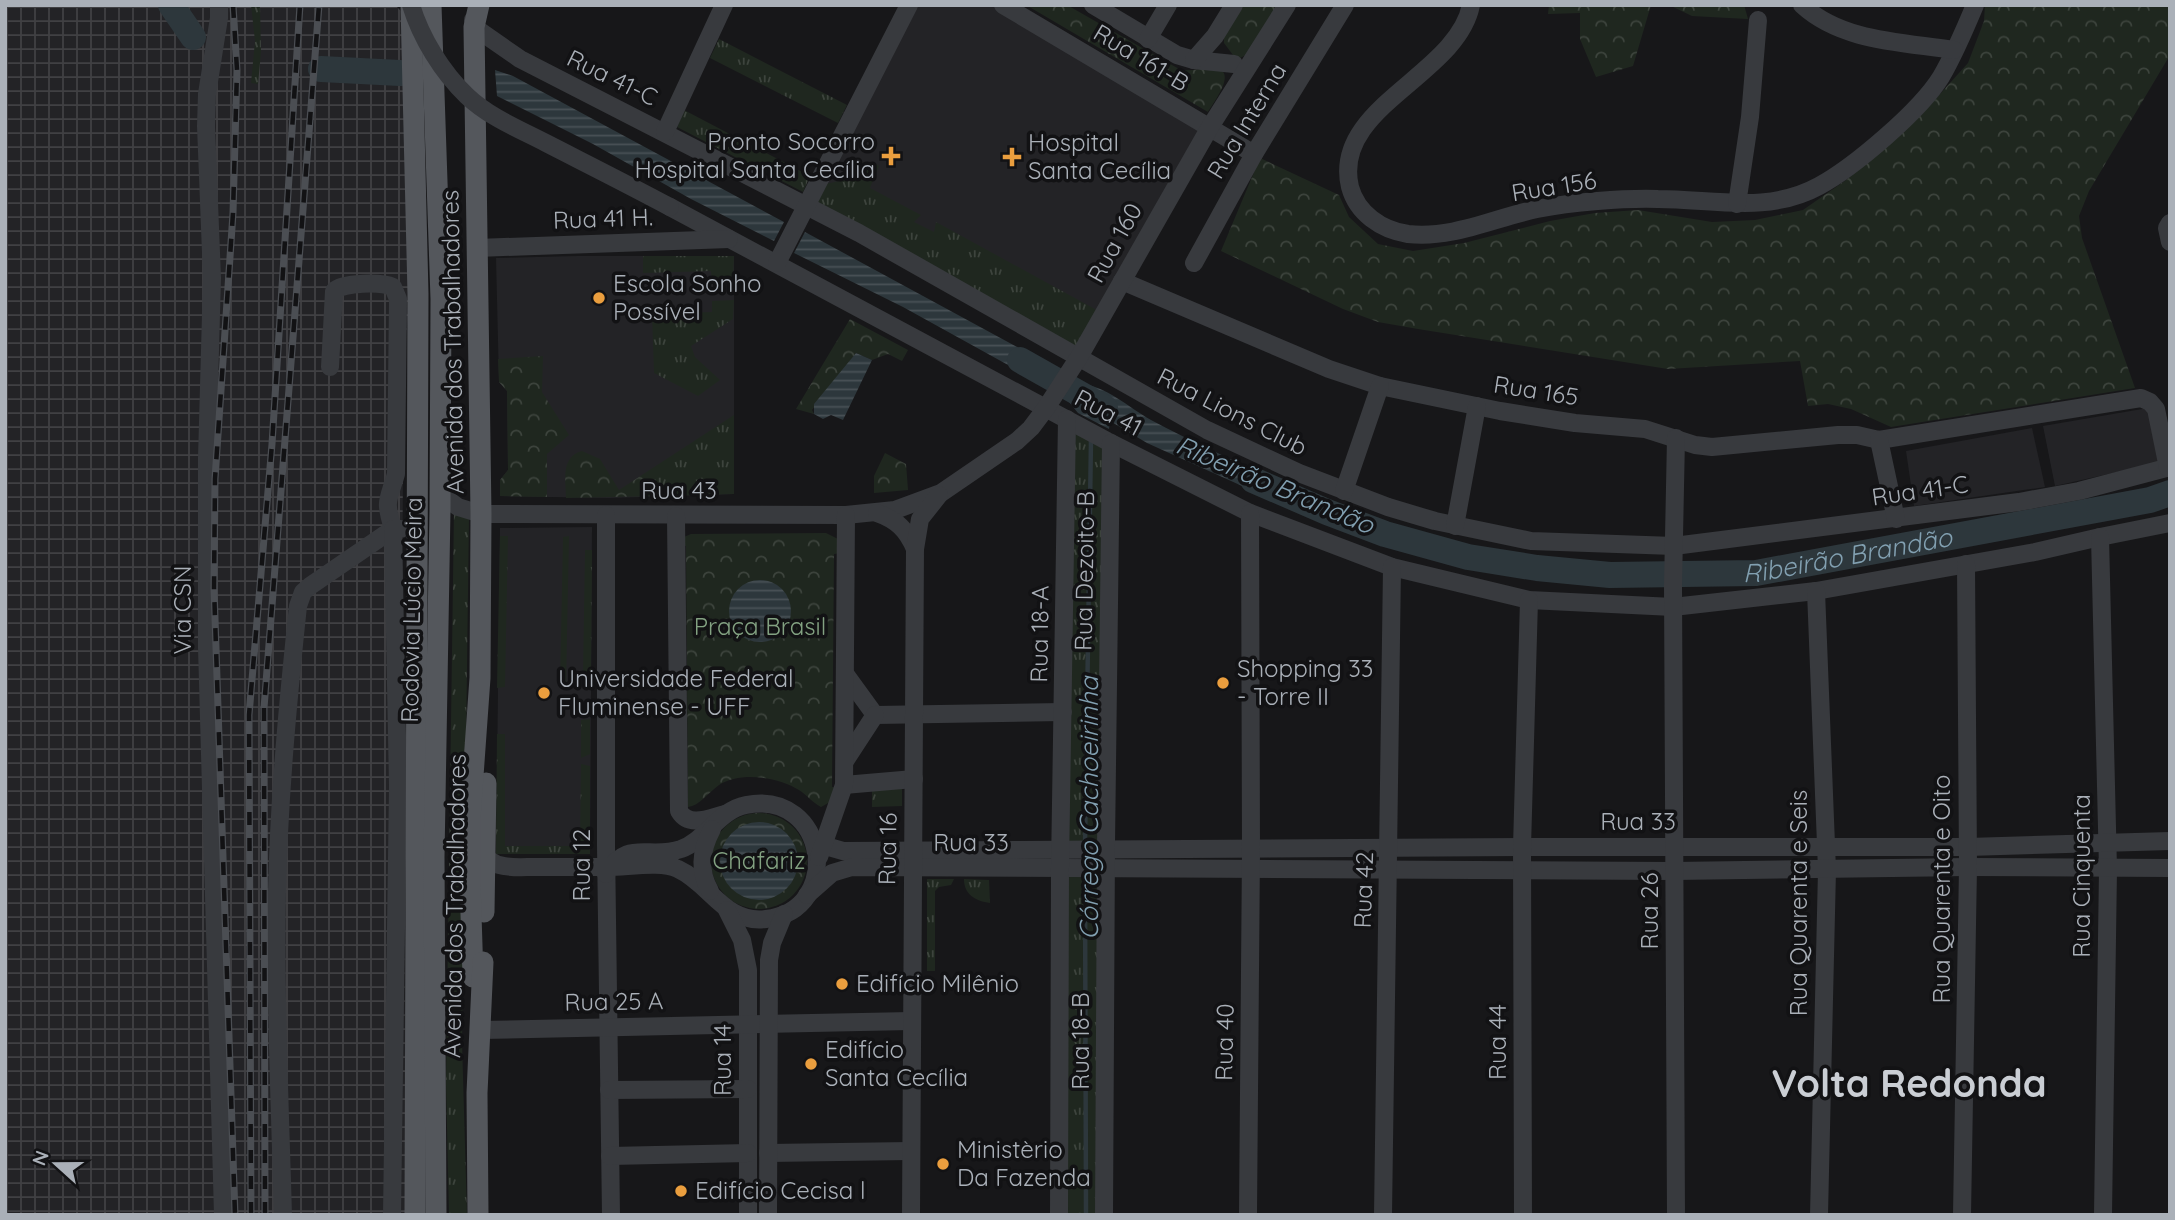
<svg xmlns="http://www.w3.org/2000/svg" width="2175" height="1220" font-family="Quicksand,sans-serif">
<style>
.built{fill:#232326}
.industrial{fill:url(#industrial-grid)}
.grass{fill:url(#grass-tufts)}
.forest{fill:url(#forest-crowns)}
.water{fill:url(#water-rules)}
.lines{fill:none;stroke-linecap:round;stroke-linejoin:round}
.stream{stroke:#2d373c;stroke-width:4.5}
.river{stroke:#2d373c;stroke-width:26}
.minor{stroke:#383a3e;stroke-width:18}
.major{stroke:#54575c;stroke-width:21}
.rail-casing{stroke:#4b4e53;stroke-width:7}
.rail{stroke:#121214;stroke-width:4.5;stroke-dasharray:13;stroke-linecap:butt}
.minor-bridge{stroke:#383a3e;stroke-width:18}
.poi-dot{fill:#ea9e3e;stroke:#121214;stroke-width:2.5}
.labels{text-anchor:middle;stroke-width:7;stroke-linejoin:round;paint-order:stroke}
.street-label{font-size:24px;fill:#aab0b8;stroke:#121214}
.poi-label{font-size:24px;fill:#aab0b8;stroke:#121214;text-anchor:start}
.park-label{font-size:24px;fill:#83a282;stroke:#121214}
.water-label{font-size:26px;font-style:italic;fill:#82a0b1;stroke:#121214}
.town-label{font-size:38px;font-weight:bold;fill:#caced4;stroke:#121214}
</style>
<defs>
<pattern id="industrial-grid" width="8" height="8" patternUnits="userSpaceOnUse" patternTransform="scale(1.75)"><rect width="8" height="8" fill="#232326"/><path d="M0 4h8M4 0v8" fill="none" stroke="#404043"/></pattern>
<pattern id="grass-tufts" width="24" height="20" patternUnits="userSpaceOnUse" patternTransform="scale(1.75)"><rect width="24" height="20" fill="#1f271f"/><path d="M3 7l-1-3M5 7V3M7 7l1-3M15 17l-1-3M17 17v-4M19 17l1-3" fill="none" stroke="#3d443d"/></pattern>
<pattern id="forest-crowns" width="20" height="18" patternUnits="userSpaceOnUse" patternTransform="scale(1.75)"><rect width="20" height="18" fill="#1f271f"/><path d="M2 6a3 3 0 1 1 6 0M12 15a3 3 0 1 1 6 0" fill="none" stroke="#3d443d"/></pattern>
<pattern id="water-rules" width="6" height="5" patternUnits="userSpaceOnUse" patternTransform="scale(1.75)"><rect width="6" height="5" fill="#2d373c"/><path d="M0 2.5h6" fill="none" stroke="#495156"/></pattern>
</defs>
<rect width="100%" height="100%" fill="#171719"/>
<!-- built -->
<g class="built">
<polygon points="909,5 1003,5 1209,127 1079,357 806,206"/>
<polygon points="577,256 734,256 734,494 609,498 500,496 500,480 508,470 507,391 499,382 496,258"/>
<polygon points="2148,408 2162,462 2055,486 2043,426"/>
<polygon points="2032,428 2045,487 1914,506 1906,451"/>
<polygon points="592,527 590,854 496,854 500,528"/>
</g>
<!-- industrial -->
<polygon class="industrial" points="5,5 395,5 402,12 411,298 404,347 402,597 406,1215 5,1215"/>
<!-- grass -->
<g class="grass">
<polygon points="251,5 260,5 261,52 258,84 251,83 255,41"/>
<polygon points="719,39 847,105 838,123 710,58"/>
<polygon points="684,110 810,176 803,192 677,127"/>
<polygon points="876,164 879,166 870,188 921,215 914,222 934,232 936,222 1104,314 1079,357 806,206 816,186 858,177"/>
<polygon points="643,256 734,256 733,278 712,279 711,271 643,273"/>
<polygon points="734,300 733,319 691,346 695,357 720,380 698,396 654,373 652,314 712,312 712,301"/>
<polygon points="734,415 734,494 657,496 645,473"/>
<polygon points="1067,419 1111,443 1106,850 1060,850"/>
<polygon points="454,510 469,516 462,1043 467,1215 449,1215 446,1082"/>
<polygon points="500,536 508,536 505,687 497,688"/>
<polygon points="569,536 566,687 560,687 563,537"/>
<polygon points="585,550 592,550 591,675 583,675"/>
<polygon points="590,719 590,754 581,758 581,720"/>
<polygon points="497,734 505,734 505,846 580,846 581,764 590,766 590,854 496,854"/>
<polygon points="902,788 902,806 872,807 872,790"/>
<polygon points="1060,867 1106,867 1104,1215 1059,1215"/>
<polygon points="927,879 954,879 951,885 939,887 935,891 935,971 927,971"/>
<path d="M964 879 989 880 990 903C976 901 964 895 964 879Z"/>
</g>
<!-- forest -->
<g class="forest">
<path d="M1026 5H1067L1179 69C1189 72 1196 69 1207 68 1242 65 1216 99 1208 112Z"/>
<polygon points="1241,5 1279,5 1246,55 1240,58 1233,55 1224,43 1224,36"/>
<polygon points="1549,5 1651,5 1633,66 1596,77 1580,39 1580,13 1548,14"/>
<polygon points="1669,5 1744,5 1748,19 1692,16"/>
<polygon points="1985,5 2170,5 2170,55 2089,191 2079,216 2082,238 2135,388 1891,427 1851,409 1828,404 1808,406 1800,361 1668,369 1418,329 1378,322 1343,309 1221,251 1260,158 1339,195 1349,217 1378,244 1413,251 1464,243 1550,221 1595,213 1638,210 1712,222 1755,220 1803,210 1846,180 1922,114 1968,63 1984,21"/>
<polygon points="850,319 908,350 902,361 888,354 872,360 856,353 812,410 814,414 796,409"/>
<polygon points="543,356 542,392 569,435 547,454 547,497 500,496 500,480 508,470 507,391 499,382 498,359"/>
<path d="M582 451 600 459 619 490 645 473 657 496 566 498C566 481 560 457 582 451Z"/>
<polygon points="885,453 906,464 908,490 874,493 874,476"/>
<path d="M826 533 838 539 841 553 834 554 832 787 839 788 830 802 821 807C813 803 807 795 799 790 779 777 740 771 719 785 709 792 699 806 688 807L686 546 682 545 684 537 691 534Z"/>
<circle cx="759" cy="861" r="48"/>
</g>
<!-- water -->
<g class="water">
<polygon points="495,70 513,76 784,222 774,241 691,199 593,144 497,96"/>
<polygon points="805,232 1056,368 1046,386 903,307 794,253"/>
<polygon points="856,353 872,360 843,420 831,415 823,419 814,414 814,404"/>
<path d="M1079 383C1106 386 1128 407 1151 420 1196 444 1243 465 1290 485L1282 504 1147 443 1110 421 1109 429 1078 413 1069 402Z"/>
<circle cx="760" cy="611" r="31"/>
<circle cx="759" cy="861" r="39"/>
</g>
<g class="lines">
<!-- stream -->
<g class="stream">
<polyline points="1085,846 1091,439"/>
<polyline points="1085,873 1086,1215"/>
</g>
<!-- river -->
<g class="river">
<polyline points="171,5 193,37"/>
<polyline points="321,69 400,73"/>
<polyline points="1020,360 1105,408"/>
<path id="s1" d="M1253 480 1327 512 1385 534 1468 557 1537 568 1610 575 1756 573 2150 500 2170 493"/>
</g>
<!-- minor -->
<g class="minor">
<polyline points="219,5 219,18 207,94 206,126 212,278 207,458 207,647 223,1215"/>
<polyline points="1003,5 1254,154"/>
<polyline points="1093,5 1177,55 1194,60 1234,64"/>
<path d="M1471 5C1457 76 1331 107 1350 187 1357 213 1381 230 1408 234 1453 239 1494 218 1537 209 1572 202 1623 198 1658 199 1714 199 1768 214 1819 186 1854 167 1920 111 1941 77 1954 55 1965 29 1975 5"/>
<path d="M1802 5C1842 42 1903 42 1954 50"/>
<polyline points="473,20 474,27 520,59 859,233 1207,430 1299,473 1388,507 1435,521 1531,541 1674,546 2019,502 2079,491 2170,467"/>
<polyline points="1148,39 1168,5"/>
<polyline points="1194,60 1215,36 1234,5"/>
<polyline points="665,132 724,5"/>
<polyline points="1737,204 1750,117 1758,20"/>
<polyline points="670,207 1107,441 1250,513 1392,567 1529,600 1673,607 1816,591 2035,552 2100,537 2170,523"/>
<polyline points="2170,223 2167,228 2170,242"/>
<polyline points="477,248 729,239"/>
<polyline points="777,263 909,5"/>
<polyline points="1194,263 1254,154 1345,5"/>
<polyline points="1122,281 1329,369 1380,386 1500,411 1575,423 1645,429 1695,445 1712,447 1838,435 1857,435 1879,440 2141,398 2150,402 2156,409 2168,468"/>
<polyline points="1879,440 1896,519"/>
<polyline points="1344,491 1380,386"/>
<polyline points="440,494 458,507 481,514 846,515 895,510 941,493 1017,441 1031,428 1046,408 1079,357 1210,127 1287,5"/>
<path d="M877 513C897 520 907 530 915 549"/>
<polyline points="606,515 606,846 611,1215"/>
<path d="M676 516 679 811C689 828 709 818 725 814"/>
<polyline points="1455,526 1477,406"/>
<polyline points="2100,537 2108,869 2103,1215"/>
<polyline points="1816,591 1827,870 1819,1215"/>
<polyline points="846,675 875,715"/>
<polyline points="875,715 1063,712"/>
<polyline points="845,761 875,715"/>
<polyline points="844,785 914,779"/>
<polyline points="815,843 843,851 1522,847 1968,847 2170,841"/>
<path d="M479 848C483 857 494 865 504 866 513 868 525 867 535 867 560 867 585 867 609 867 628 867 662 861 678 869 711 884 724 924 766 919 844 911 828 789 746 805 719 810 706 840 681 849 648 860 628 838 606 874"/>
<polyline points="819,857 844,785 846,515"/>
<path d="M710 891C698 870 701 850 712 829"/>
<polyline points="807,895 832,873 852,867 1674,871 1968,867 2170,868"/>
<polyline points="727,910 742,940 748,970 748,1215"/>
<polyline points="481,1030 911,1021"/>
<polyline points="609,1090 748,1089"/>
<polyline points="768,1153 911,1151"/>
<polyline points="610,1156 748,1153"/>
<path d="M283 1215C280 1107 275 999 277 892 279 796 288 701 298 606L303 592 310 586 393 529C384 499 388 502 396 474L398 299 393 287C382 282 343 282 334 291L330 367"/>
<polyline points="392,1215 398,786 393,529 401,529"/>
<polyline points="768,1215 769,960 772,943 784,914"/>
<polyline points="911,1215 915,549 920,519 939,495"/>
<polyline points="1059,1215 1060,867 1067,419"/>
<polyline points="1104,1215 1106,845 1111,443"/>
<polyline points="1248,1215 1251,849 1250,513"/>
<polyline points="1383,1215 1392,567"/>
<polyline points="1523,1215 1522,847 1529,600"/>
<polyline points="1676,1215 1673,586 1676,438"/>
<polyline points="1962,1215 1968,867 1966,564"/>
</g>
<!-- major -->
<g class="major">
<polyline points="411,5 418,294 415,1215"/>
<polyline points="431,5 441,299 440,510 434,857 436,1215"/>
<polyline points="484,912 486,783"/>
<polyline points="473,977 470,883 470,818 480,678 481,514 474,27 479,5"/>
<polyline points="478,1215 477,1093 483,962"/>
</g>
<defs>
<g id="rail">
<polyline points="233,5 237,70 233,213 215,479 214,588 235,1215"/>
<polyline points="251,1215 249,715 272,444 300,5"/>
<polyline points="265,1215 264,708 319,5"/>
</g>
</defs>
<!-- rail casing -->
<use href="#rail" class="rail-casing"/>
<!-- rail -->
<use href="#rail" class="rail"/>
<!-- minor-bridge -->
<path class="minor-bridge" d="M411 5C421 38 442 72 467 96 489 117 519 129 546 143 587 164 629 185 670 207"/>
</g>
<!-- markers -->
<g class="poi-dot">
<path d="M887.5 145.5h7v7h7v7h-7v7h-7v-7h-7v-7h7z"/>
<path d="M1008.5 146.5h7v7h7v7h-7v7h-7v-7h-7v-7h7z"/>
<circle cx="599" cy="298" r="7"/>
<circle cx="1223" cy="683" r="7"/>
<circle cx="544" cy="693" r="7"/>
<circle cx="842" cy="984" r="7"/>
<circle cx="811" cy="1064" r="7"/>
<circle cx="943" cy="1164" r="7"/>
<circle cx="681" cy="1191" r="7"/>
</g>
<g class="labels">
<!-- street labels -->
<g class="street-label">
<text transform="translate(1141 58) rotate(31)" y="8">Rua 161-B</text>
<text transform="translate(612 78) rotate(26)" y="8">Rua 41-C</text>
<text transform="translate(1247 121) rotate(-59)" y="8">Rua Interna</text>
<text transform="translate(1554 187) rotate(-9)" y="8">Rua 156</text>
<text transform="translate(603 219) rotate(-2)" y="8">Rua 41 H.</text>
<text transform="translate(1115 243) rotate(-61)" y="8">Rua 160</text>
<text transform="translate(453 342) rotate(-91)" y="8">Avenida dos Trabalhadores</text>
<text transform="translate(1536 391) rotate(9)" y="8">Rua 165</text>
<text transform="translate(1232 412) rotate(27)" y="8">Rua Lions Club</text>
<text transform="translate(1108 413) rotate(28)" y="8">Rua 41</text>
<text x="679" y="499">Rua 43</text>
<text transform="translate(1920 491) rotate(-8)" y="8">Rua 41-C</text>
<text transform="translate(1085 571) rotate(-89)" y="8">Rua Dezoito-B</text>
<text transform="translate(183 610) rotate(-90)" y="8">Via CSN</text>
<text transform="translate(412 610) rotate(-89)" y="8">Rodovia Lúcio Meira</text>
<text transform="translate(1040 634) rotate(-89)" y="8">Rua 18-A</text>
<text x="1638" y="830">Rua 33</text>
<text x="971" y="851">Rua 33</text>
<text transform="translate(888 849) rotate(-89)" y="8">Rua 16</text>
<text transform="translate(582 865) rotate(-90)" y="8">Rua 12</text>
<text transform="translate(2082 876) rotate(-90)" y="8">Rua Cinquenta</text>
<text transform="translate(1942 889) rotate(-90)" y="8">Rua Quarenta e Oito</text>
<text transform="translate(1364 890) rotate(-88)" y="8">Rua 42</text>
<text transform="translate(1799 903) rotate(-90)" y="8">Rua Quarenta e Seis</text>
<text transform="translate(455 906) rotate(-89)" y="8">Avenida dos Trabalhadores</text>
<text transform="translate(1650 911) rotate(-90)" y="8">Rua 26</text>
<text transform="translate(614 1002) rotate(-1)" y="8">Rua 25 A</text>
<text transform="translate(1081 1041) rotate(-90)" y="8">Rua 18-B</text>
<text transform="translate(1225 1042) rotate(-89)" y="8">Rua 40</text>
<text transform="translate(1498 1042) rotate(-90)" y="8">Rua 44</text>
<text transform="translate(723 1060) rotate(-90)" y="8">Rua 14</text>
</g>
<!-- poi labels -->
<g class="poi-label">
<text x="875" y="150" text-anchor="end">Pronto Socorro<tspan x="875" dy="28">Hospital Santa Cecília</tspan></text>
<text x="1028" y="151">Hospital<tspan x="1028" dy="28">Santa Cecília</tspan></text>
<text x="613" y="292">Escola Sonho<tspan x="613" dy="28">Possível</tspan></text>
<text x="1237" y="677">Shopping 33<tspan x="1237" dy="28">- Torre II</tspan></text>
<text x="558" y="687">Universidade Federal<tspan x="558" dy="28">Fluminense - UFF</tspan></text>
<text x="856" y="992">Edifício Milênio</text>
<text x="825" y="1058">Edifício<tspan x="825" dy="28">Santa Cecília</tspan></text>
<text x="957" y="1158">Ministèrio<tspan x="957" dy="28">Da Fazenda</tspan></text>
<text x="695" y="1199">Edifício Cecisa l</text>
</g>
<!-- park labels -->
<g class="park-label">
<text x="760" y="635">Praça Brasil</text>
<text x="759" y="869">Chafariz</text>
</g>
<!-- water labels -->
<g class="water-label">
<text transform="translate(1275 485) rotate(23)" y="9">Ribeirão Brandão</text>
<text dy="9" stroke="none"><textPath href="#s1" startOffset="611">Ribeirão Brandão</textPath></text>
<text transform="translate(1089 808) rotate(-90)" y="9">Córrego Cachoeirinha</text>
</g>
<!-- town labels -->
<g class="town-label">
<text x="1909" y="1097">Volta Redonda</text>
</g>
</g>
<!-- border -->
<rect width="2175" height="1220" fill="none" stroke="#aab0b8" stroke-width="14"/>
<!-- north arrow -->
<g transform="translate(56 1164) rotate(291)" stroke="#121214" stroke-width="5" paint-order="stroke">
<path d="M0-5L12 26L0 18L-12 26Z" fill="#aab0b8"/>
<text y="-10" font-size="19" font-weight="bold" text-anchor="middle" fill="#aab0b8">N</text>
</g>
</svg>
